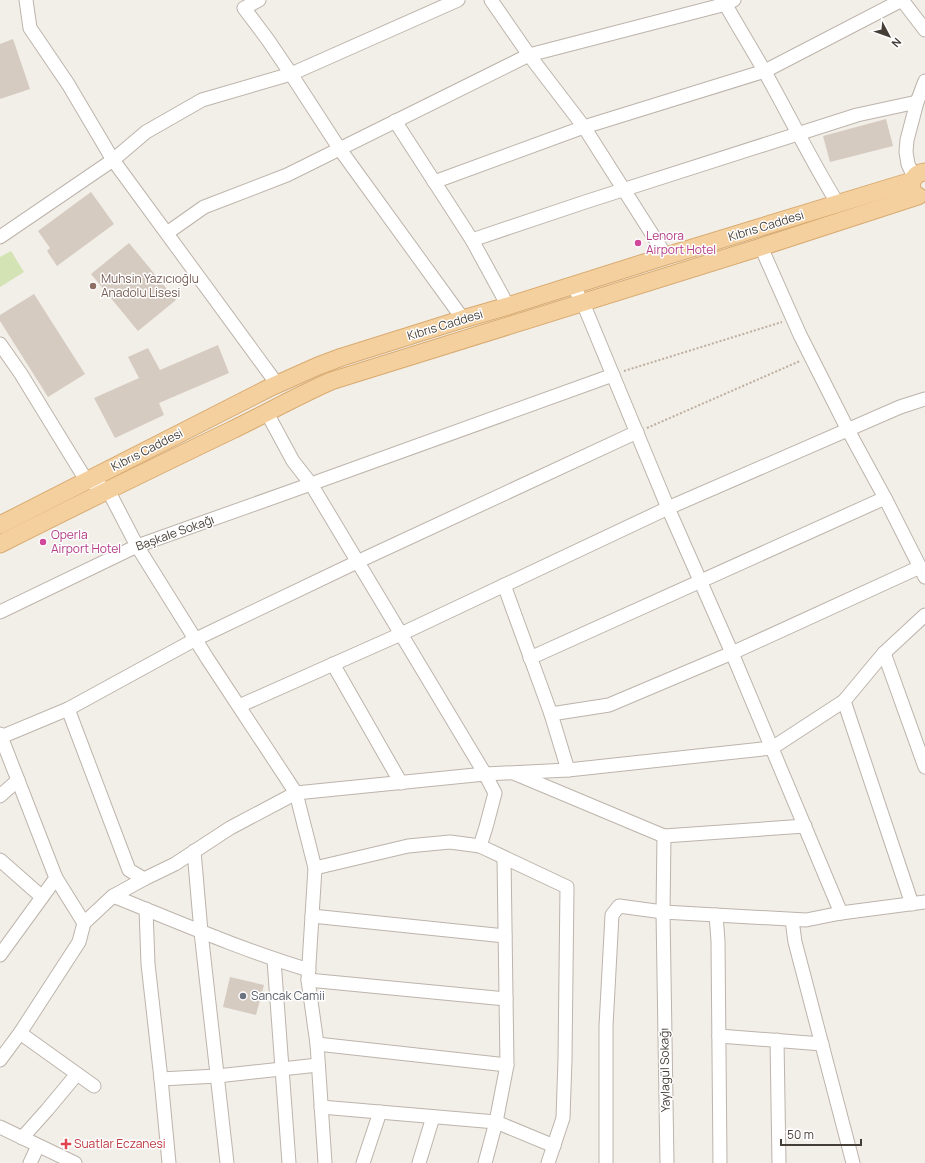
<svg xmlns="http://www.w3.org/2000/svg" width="925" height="1163" font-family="Manrope,sans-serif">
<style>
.green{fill:#d4e3b4}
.building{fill:#d6cbc1}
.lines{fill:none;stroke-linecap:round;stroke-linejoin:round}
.minor-casing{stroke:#bdb4ab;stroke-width:15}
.major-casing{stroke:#d8ab70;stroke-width:19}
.path{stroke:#bdae9e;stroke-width:2;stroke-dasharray:2 2;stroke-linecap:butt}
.minor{stroke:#fff;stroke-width:13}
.major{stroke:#f5d09f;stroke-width:17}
.hotel-dot{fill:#d1479c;stroke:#fff;stroke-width:1.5}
.education-dot{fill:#8d6e63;stroke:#fff;stroke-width:1.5}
.worship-dot{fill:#6b7280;stroke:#fff;stroke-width:1.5}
.health-dot{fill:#e0444e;stroke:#fff;stroke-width:1.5}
.labels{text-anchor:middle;stroke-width:3;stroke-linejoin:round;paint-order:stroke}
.street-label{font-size:12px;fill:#453e37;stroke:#fff}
.hotel-label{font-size:12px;fill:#b23c85;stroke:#fff;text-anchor:start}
.education-label{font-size:12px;fill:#785e54;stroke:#fff;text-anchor:start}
.worship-label{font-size:12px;fill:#5b616d;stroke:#fff;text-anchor:start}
.health-label{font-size:12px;fill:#be3a42;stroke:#fff;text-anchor:start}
</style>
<rect width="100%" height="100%" fill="#f2eee8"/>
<!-- green -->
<polygon class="green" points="11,251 24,272 0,287 0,257"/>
<!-- building -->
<g class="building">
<polygon points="13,39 30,89 0,99 0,44"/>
<polygon points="886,119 893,146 830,162 823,136"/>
<polygon points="91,192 114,224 57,266 47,251 50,248 38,231"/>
<polygon points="129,243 176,300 138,331 91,274"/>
<polygon points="34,294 85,374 48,397 0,321 0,315"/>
<polygon points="218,345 229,373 159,403 164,415 115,438 94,398 139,378 128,357 148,348 160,370"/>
<polygon points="230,977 264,985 256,1015 223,1007"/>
</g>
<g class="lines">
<defs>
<g id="minor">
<polyline points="26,0 30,28 68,84 113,160 277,384"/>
<polyline points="259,0 244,8 268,40 291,74 339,148 463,319"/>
<polyline points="491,0 529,55 584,127 666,256"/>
<path d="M723 0C737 25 752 49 766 74 790 117 812 162 838 204"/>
<polyline points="902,0 925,30"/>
<polyline points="395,121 472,240 508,306"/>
<polyline points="914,177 908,164 906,152 907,140 917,102 925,81"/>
<polyline points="434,182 584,127 765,71 902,0"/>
<polyline points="167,233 204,207 287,175 529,55 726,4 734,0"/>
<polyline points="0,237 113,160 146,132 202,100 291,74 458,0"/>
<polyline points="472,240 585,202 857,115 917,102"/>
<polyline points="761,247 800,335 848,430 885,498 925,577"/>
<polyline points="573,286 583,303 668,508 732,653 841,913"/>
<polyline points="0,344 21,374 86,480 108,490 137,546 207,658 296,793 315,868 308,980 317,1044 325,1163"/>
<polyline points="267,413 293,461 311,484 485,774 568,770 772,748 844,701 884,653 925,615"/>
<polyline points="504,585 551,714 568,770"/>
<polyline points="0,612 137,546 311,484 613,375"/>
<polyline points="884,653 925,767"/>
<polyline points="530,658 885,498"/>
<polyline points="333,664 401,783"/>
<polyline points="844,701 912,904"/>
<polyline points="239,706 401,634 668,508 900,407 925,399"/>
<polyline points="68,709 129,870 144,879 175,864 230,828 296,793 485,774 495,793 486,827 480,846"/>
<polyline points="551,714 609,705 732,653 920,567"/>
<polyline points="0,734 56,878 0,955"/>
<polyline points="1,737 68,709 196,639 357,562 637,432"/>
<polyline points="516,774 664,836 805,826"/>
<polyline points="0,796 18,780"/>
<polyline points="664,836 663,912 667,1163"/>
<polyline points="194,851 201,932 227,1163"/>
<polyline points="0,860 42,897"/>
<polyline points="315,868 408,846 450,842 480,846 567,887 565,1059 563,1118 548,1163"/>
<polyline points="56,878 84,923 113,896 144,879"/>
<path d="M113 896C178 922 242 950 309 970"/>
<polyline points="146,909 148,964 161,1079 169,1163"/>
<polyline points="716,915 718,941 720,1163"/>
<polyline points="312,916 505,936"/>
<polyline points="792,920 795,942 853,1163"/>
<polyline points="274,960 289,1163"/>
<polyline points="308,980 506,999"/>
<polyline points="20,1033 94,1086"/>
<polyline points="719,1036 822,1044"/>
<polyline points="777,1040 779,1163"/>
<polyline points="317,1044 507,1065"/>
<polyline points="0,1060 20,1033 79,942 84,923"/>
<polyline points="161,1079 217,1076 318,1065"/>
<polyline points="321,1107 496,1122 554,1146"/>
<polyline points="0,1127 75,1163"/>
<polyline points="22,1138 47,1110 77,1074"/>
<polyline points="30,1163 38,1146"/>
<polyline points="363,1163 380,1112"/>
<polyline points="419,1163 433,1117"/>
<polyline points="485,1163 496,1122 507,1065 504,858"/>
<polyline points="606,1163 606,1026 612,915 619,906 663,912 806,920 841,913 925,902"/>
</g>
<g id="major">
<path d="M913 192C909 182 914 173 925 172"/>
<polyline points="0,525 271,387 318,366 342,357 463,319 508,306 666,256 912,181"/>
<path d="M0 544C77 505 155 467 232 430 265 414 297 396 331 381L761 247 918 196"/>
</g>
</defs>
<!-- minor casing -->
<use href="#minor" class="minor-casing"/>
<!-- major casing -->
<use href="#major" class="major-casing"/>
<!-- path -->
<g class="path">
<polyline points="624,371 782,322"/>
<polyline points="647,428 800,361"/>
</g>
<!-- minor -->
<use href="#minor" class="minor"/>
<!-- major -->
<use href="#major" class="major"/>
</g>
<!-- markers -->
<g class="hotel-dot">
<circle cx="638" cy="243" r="4"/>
<circle cx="43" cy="542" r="4"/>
</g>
<circle class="education-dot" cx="93" cy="286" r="4"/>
<circle class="worship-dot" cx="243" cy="996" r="4"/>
<path class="health-dot" d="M64 1138h4v4h4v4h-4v4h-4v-4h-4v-4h4z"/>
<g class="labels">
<!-- street labels -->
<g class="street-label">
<text transform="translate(766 226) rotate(-17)" y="4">Kıbrıs Caddesi</text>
<text transform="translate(445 325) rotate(-17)" y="4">Kıbrıs Caddesi</text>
<text transform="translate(147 450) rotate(-27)" y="4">Kıbrıs Caddesi</text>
<text transform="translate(175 533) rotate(-20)" y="4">Başkale Sokağı</text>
<text transform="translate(665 1070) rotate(-91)" y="4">Yaylagül Sokağı</text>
</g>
<!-- hotel labels -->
<g class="hotel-label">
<text x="646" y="240">Lenora<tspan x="646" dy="14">Airport Hotel</tspan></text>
<text x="51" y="539">Operla<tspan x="51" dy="14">Airport Hotel</tspan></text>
</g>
<!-- education labels -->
<g class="education-label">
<text x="101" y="283">Muhsin Yazıcıoğlu<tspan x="101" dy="14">Anadolu Lisesi</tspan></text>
</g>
<!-- worship labels -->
<g class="worship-label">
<text x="251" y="1000">Sancak Camii</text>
</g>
<!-- health labels -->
<g class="health-label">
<text x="74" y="1148">Suatlar Eczanesi</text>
</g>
</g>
<!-- north arrow -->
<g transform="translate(889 36) rotate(131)" stroke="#ffffff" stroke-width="3" paint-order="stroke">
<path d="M0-3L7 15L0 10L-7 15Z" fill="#453e37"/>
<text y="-6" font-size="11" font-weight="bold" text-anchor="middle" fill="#453e37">N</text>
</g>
<!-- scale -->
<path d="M781 1139v6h80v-6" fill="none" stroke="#453e37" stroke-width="2"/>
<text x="787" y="1139" font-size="12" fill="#453e37" stroke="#ffffff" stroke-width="3" paint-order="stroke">50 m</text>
</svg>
